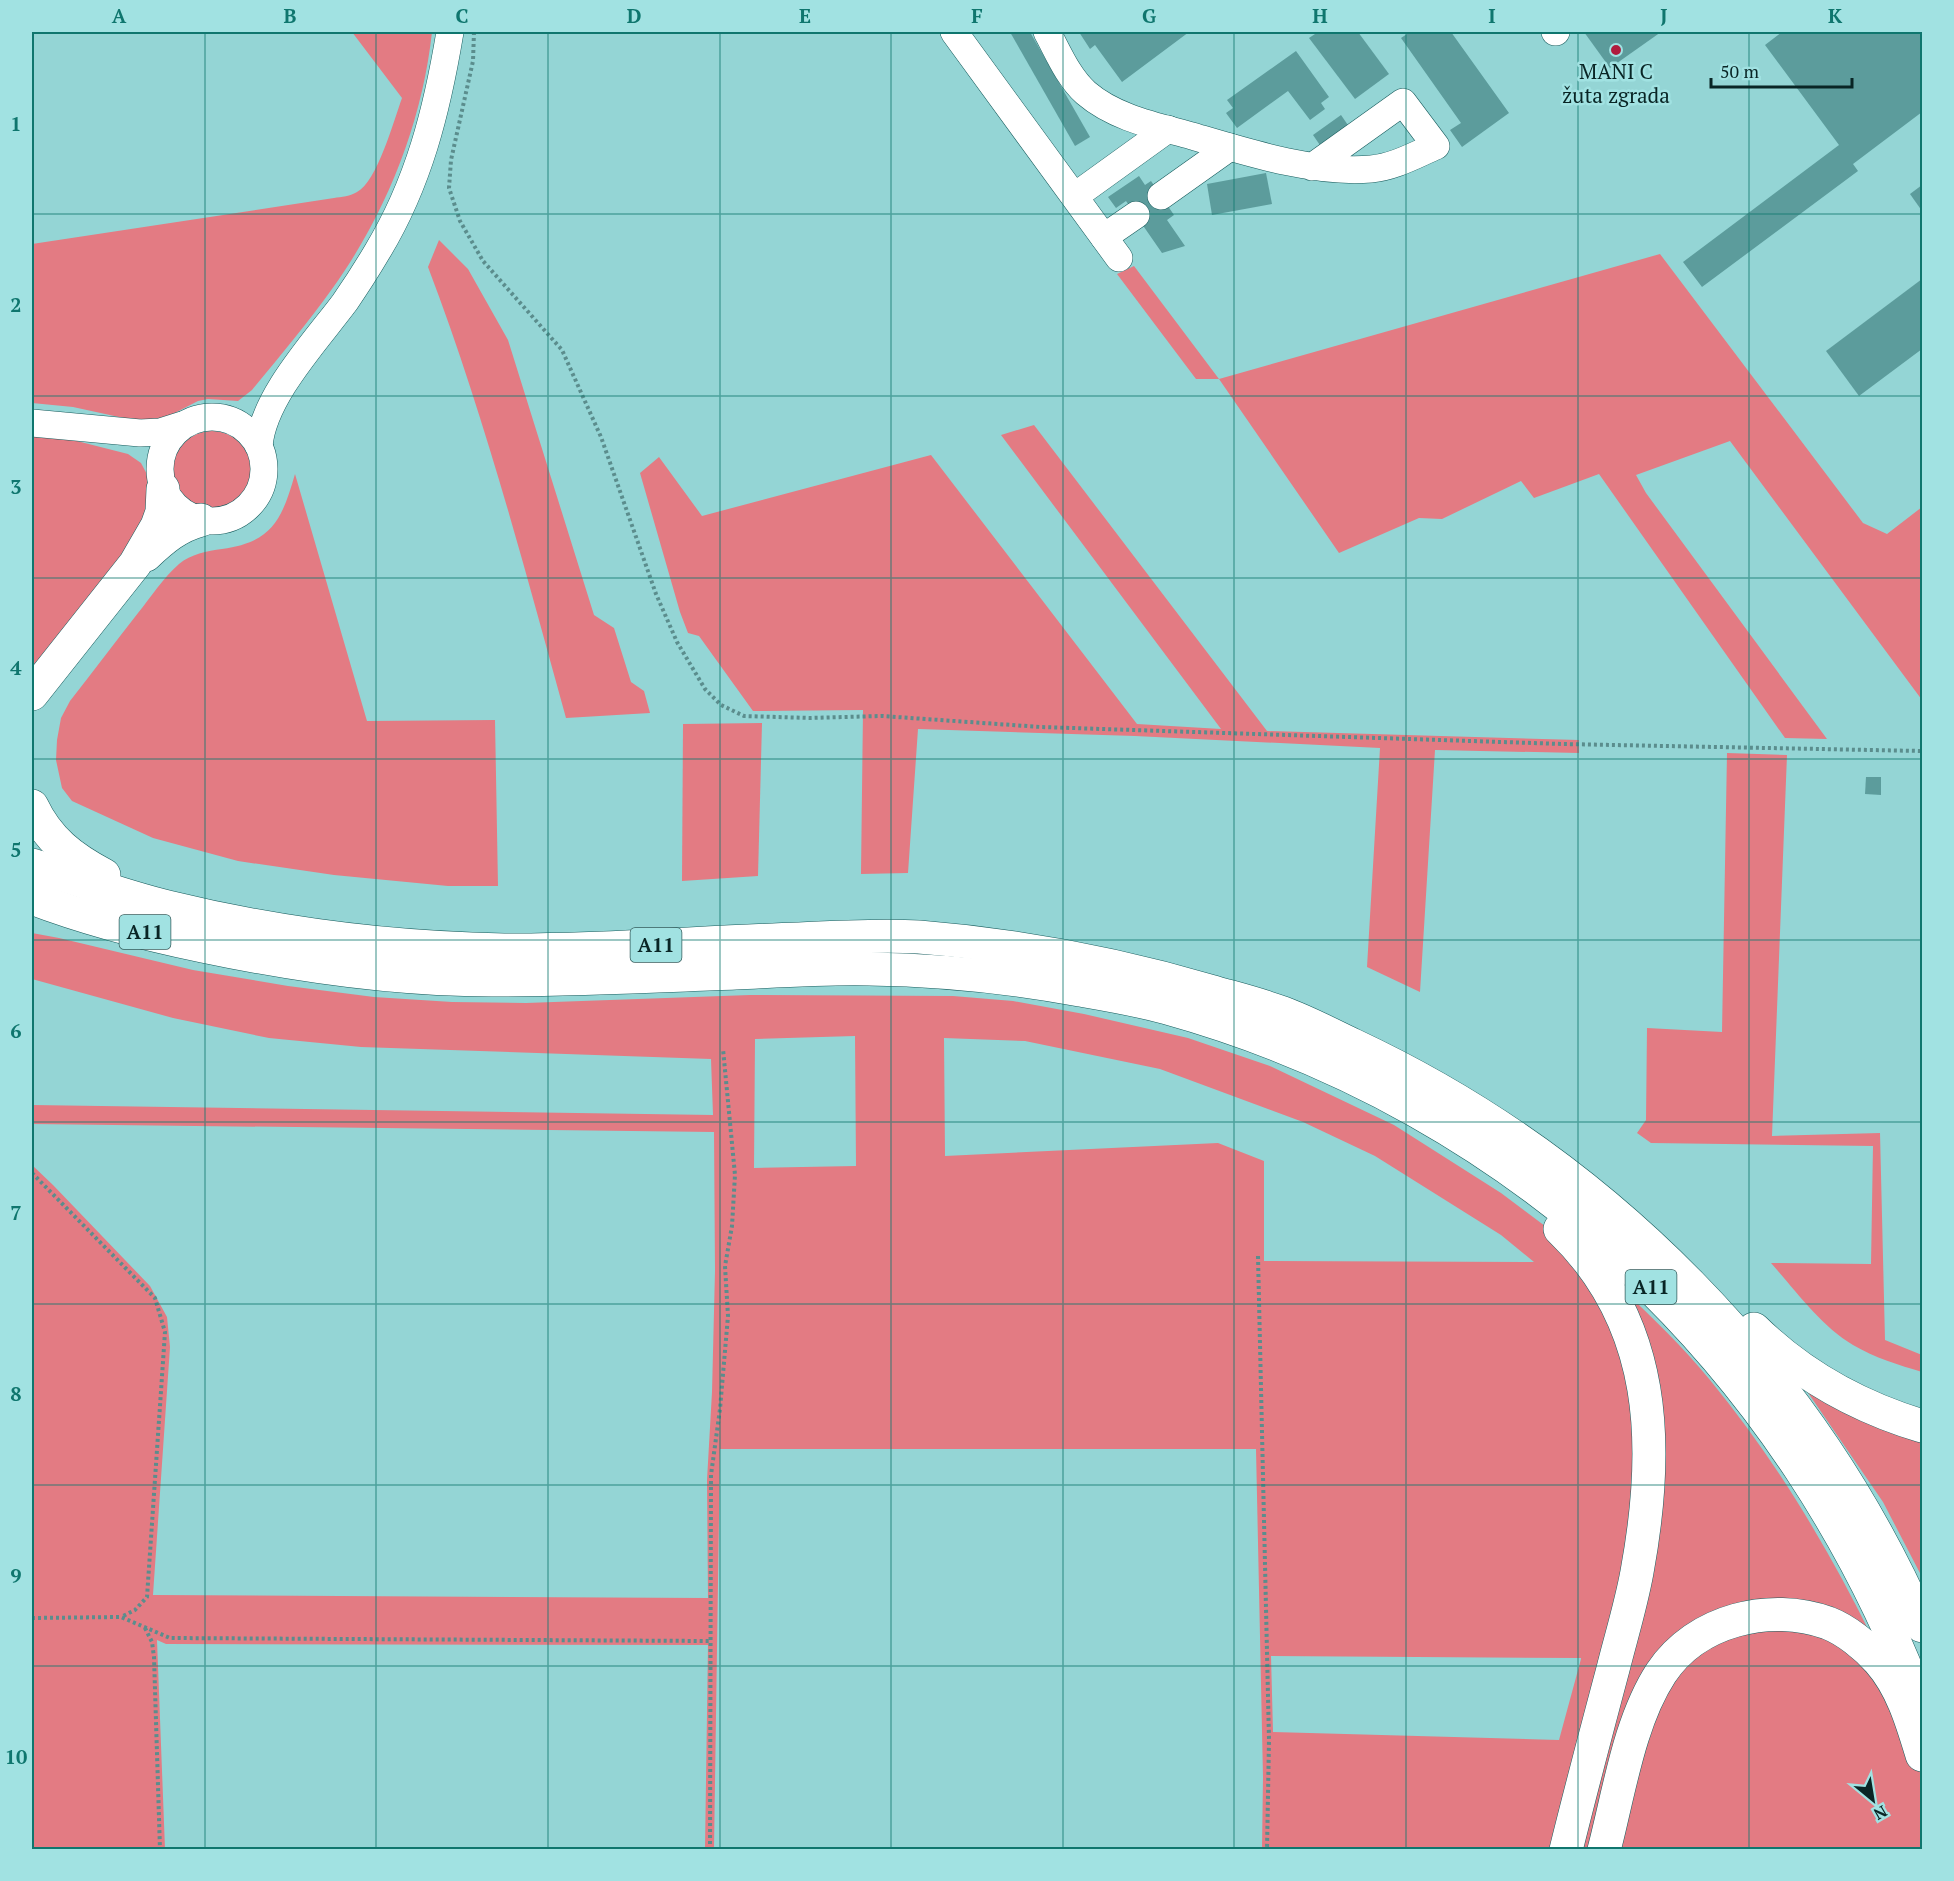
<svg xmlns="http://www.w3.org/2000/svg" width="1954" height="1881" font-family="'PT Serif',serif">
<style>
.green{fill:#e37b83;fill-rule:evenodd}
.building{fill:#5c9c9c}
.lines{fill:none;stroke-linecap:round;stroke-linejoin:round}
.minor-casing{stroke:#175c5d;stroke-width:28}
.highway-casing{stroke:#175c5d;stroke-width:34}
.path{stroke:#5b8d8d;stroke-width:4;stroke-dasharray:3 3;stroke-linecap:butt}
.minor{stroke:#fff;stroke-width:27}
.highway{stroke:#fff;stroke-width:33}
.grid{fill:none;stroke:#0f766e;stroke-width:1.5;stroke-opacity:0.55}
.poi-dot{fill:#b01c3d;stroke:#a1e2e2;stroke-width:2}
.labels{text-anchor:middle;stroke-width:5;stroke-linejoin:round;paint-order:stroke}
.shield{fill:#a1e2e2;stroke:#375e5e;stroke-width:1.5}
.shield-label{font-size:20px;font-weight:bold;fill:#092525}
.poi-label{font-size:21px;fill:#092525;stroke:#a1e2e2}
.neatline{fill:none;stroke:#0f766e;stroke-width:2}
.grid-label{font-size:20px;text-anchor:middle;font-weight:bold;fill:#0f766e}
</style>
<rect width="100%" height="100%" fill="#94d5d5"/>
<!-- green -->
<g class="green">
<path d="M352 32H432C422 124 386 214 332 289 307 324 279 357 252 390L238 401 208 399 198 401 161 420 142 422 73 407 32 403V244L334 198C341 197 351 196 357 192 377 182 394 120 402 98Z"/>
<path d="M439 240 468 269 508 340 594 615 614 628 631 682 644 691 650 713 566 718C524 566 484 414 428 267Z"/>
<polygon points="1660,254 1863,523 1887,534 1922,507 1922,700 1730,441 1636,475 1646,493 1827,739 1785,738 1599,474 1534,498 1521,481 1442,519 1419,518 1339,553 1219,379 1196,379 1117,274 1134,266 1219,379"/>
<polygon points="1034,425 1267,731 1579,740 1579,753 1435,750 1420,992 1367,967 1380,748 1135,736 918,729 908,873 861,874 863,710 753,711 699,636 688,633 680,612 640,473 659,457 702,516 931,455 1137,724 1221,729 1001,435"/>
<circle cx="212" cy="470" r="39"/>
<polygon points="32,435 69,439 128,454 141,463 150,480 142,533 32,674"/>
<path d="M295 474 367 721 495 720 498 886H448L334 875 238 861 153 838 72 801 62 788 56 760 57 740 61 718 70 701C93 672 115 642 138 613 151 597 163 578 179 564 191 554 207 551 222 549 273 542 282 519 295 474Z"/>
<polygon points="762,723 758,876 682,881 683,724"/>
<path d="M1727 753 1787 755 1772 1136 1880 1133 1885 1340 1922 1355V1372C1899 1365 1875 1358 1853 1345 1821 1326 1796 1291 1771 1263L1871 1264 1873 1146 1651 1143 1637 1133 1646 1120 1647 1028 1722 1032Z"/>
<path d="M32 933 59 938 193 970 288 986 374 997 452 1002 526 1003 750 995 953 996 1013 1001 1084 1014 1188 1038 1270 1066 1394 1125 1501 1193 1545 1226 1608 1306 1633 1377 1637 1510 1556 1849H1262L1263 1777 1256 1449H720L714 1849H705L708 1645 166 1644 157 1640 165 1849H32V1165L53 1185 150 1286 167 1317 170 1347 153 1595 708 1598 707 1480 712 1392 715 1271 714 1132 32 1124V1105L713 1115 711 1059 361 1047 269 1038 173 1018 32 979ZM855 1036 856 1166 754 1168 755 1039ZM944 1038 1025 1041 1160 1069 1303 1122 1375 1156 1501 1235 1534 1262 1264 1261V1161L1218 1143 945 1156ZM1271 1656 1581 1658V1659L1559 1740 1273 1732Z"/>
<path d="M1621 1288C1652 1317 1683 1347 1710 1380 1775 1459 1827 1546 1872 1637L1838 1616 1687 1633 1593 1849 1576 1850 1654 1540Z"/>
<polygon points="1802,1384 1922,1438 1922,1577 1883,1502"/>
<polygon points="1743,1627 1818,1631 1866,1661 1909,1730 1922,1775 1922,1849 1613,1850 1646,1724 1675,1670"/>
</g>
<!-- building -->
<g class="building">
<polygon points="1010,32 1030,32 1090,137 1075,146"/>
<polygon points="1079,32 1189,32 1122,82 1095,45 1090,49"/>
<polygon points="1318,32 1358,32 1389,74 1355,99 1309,38"/>
<polygon points="1410,32 1451,32 1509,113 1462,147 1450,130 1461,123 1401,38"/>
<polygon points="1584,32 1661,32 1610,68"/>
<polygon points="1782,32 1922,32 1922,112 1853,164 1858,171 1702,287 1683,262 1839,145 1765,45"/>
<polygon points="1296,51 1329,97 1321,103 1325,109 1310,120 1288,91 1237,128 1226,113 1233,108 1227,100"/>
<polygon points="1341,115 1354,134 1326,154 1313,135"/>
<polygon points="1266,173 1272,204 1212,215 1207,184"/>
<polygon points="1139,176 1145,185 1151,181 1174,215 1167,220 1185,246 1162,253 1126,201 1116,208 1108,197"/>
<polygon points="1922,185 1922,211 1910,194"/>
<polygon points="1922,279 1922,349 1859,396 1826,351"/>
<polygon points="1866,777 1881,777 1881,795 1865,794"/>
</g>
<g class="lines">
<defs>
<g id="minor">
<polyline points="954,32 1119,258"/>
<path d="M1047 32C1058 52 1068 77 1086 93 1115 118 1156 126 1192 136 1246 152 1315 174 1371 169 1394 167 1415 155 1436 146L1403 102 1312 167"/>
<polyline points="1555,32 1556,32"/>
<polyline points="1075,196 1168,129"/>
<polyline points="1161,196 1230,147"/>
<polyline points="1104,237 1136,215"/>
<circle cx="212" cy="469" r="52"/>
<polyline points="32,423 140,433 160,432 182,425"/>
<path d="M259 446C263 397 316 341 345 302 356 286 367 269 377 252 419 183 437 110 450 32"/>
</g>
<g id="highway">
<path d="M146 555C163 539 178 526 201 520"/>
<polyline points="32,694 135,564 157,526 162,512 163,489"/>
<path d="M32 806C48 840 72 858 104 875"/>
<path d="M32 865C77 879 122 896 168 907 278 934 390 948 504 950 602 951 701 942 799 939 839 937 880 935 919 937 1018 945 1115 963 1210 991 1234 998 1259 1004 1283 1013 1307 1022 1330 1034 1353 1045 1605 1163 1810 1371 1922 1626"/>
<path d="M32 898C87 919 145 934 203 946 298 966 394 980 491 980 572 980 654 976 736 973 780 971 825 968 869 969 940 970 1010 977 1080 990 1109 995 1139 1000 1167 1008 1522 1107 1794 1366 1922 1709"/>
<path d="M1560 1229C1658 1323 1660 1447 1637 1572 1631 1605 1621 1637 1613 1669 1597 1729 1581 1789 1566 1850"/>
<path d="M1754 1329C1802 1376 1859 1407 1922 1426"/>
<path d="M1604 1850C1619 1793 1629 1722 1661 1673 1696 1620 1770 1602 1828 1623 1846 1630 1866 1646 1879 1661 1902 1687 1912 1722 1922 1755"/>
</g>
</defs>
<!-- minor casing -->
<use href="#minor" class="minor-casing"/>
<!-- highway casing -->
<use href="#highway" class="highway-casing"/>
<!-- path -->
<g class="path">
<polyline points="474,32 473,61 451,160 449,188 460,221 483,261 562,350 601,437 656,594 677,642 705,689 721,705 744,716 810,718 882,716 1041,727 1563,744 1922,751"/>
<polyline points="32,1173 155,1298 165,1332 147,1597 135,1610 121,1617"/>
<polyline points="1258,1256 1269,1740 1267,1850"/>
<polyline points="32,1618 121,1617 170,1638 710,1641"/>
<polyline points="145,1628 152,1642 154,1657 160,1850"/>
<polyline points="710,1850 711,1475 720,1409 728,1316 725,1266 732,1226 735,1175 723,1049"/>
</g>
<!-- minor -->
<use href="#minor" class="minor"/>
<!-- highway -->
<use href="#highway" class="highway"/>
</g>
<!-- grid -->
<path class="grid" d="M205 32V1850M376 32V1850M548 32V1850M720 32V1850M891 32V1850M1063 32V1850M1234 32V1850M1406 32V1850M1578 32V1850M1749 32V1850M32 214H1922M32 396H1922M32 578H1922M32 759H1922M32 940H1922M32 1122H1922M32 1304H1922M32 1485H1922M32 1666H1922"/>
<!-- markers -->
<circle class="poi-dot" cx="1616" cy="50" r="6"/>
<g class="labels">
<!-- shield labels -->
<g class="shield">
<rect x="119.5" y="915" width="51" height="34" rx="4.5"/>
<rect x="630.5" y="928" width="51" height="34" rx="4.5"/>
<rect x="1625.5" y="1270" width="51" height="34" rx="4.5"/>
</g>
<g class="shield-label">
<text x="145" y="939">A11</text>
<text x="656" y="952">A11</text>
<text x="1651" y="1294">A11</text>
</g>
<!-- poi labels -->
<g class="poi-label">
<text x="1616" y="79">MANI C<tspan x="1616" dy="24">žuta zgrada</tspan></text>
</g>
</g>
<!-- border -->
<rect width="1954" height="1881" fill="none" stroke="#a1e2e2" stroke-width="66"/>
<!-- north arrow -->
<g transform="translate(1873 1800) rotate(150)" stroke="#a1e2e2" stroke-width="4.5" paint-order="stroke">
<path d="M0-4.5L10 22L0 15L-10 22Z" fill="#092525"/>
<text y="-9" font-size="16" font-weight="bold" text-anchor="middle" fill="#092525">N</text>
</g>
<!-- scale -->
<path d="M1711 78v9h141v-9" fill="none" stroke="#092525" stroke-width="3"/>
<text x="1720" y="78" font-size="18" fill="#092525" stroke="#a1e2e2" stroke-width="4.5" paint-order="stroke">50 m</text>
<rect x="33" y="33" width="1888" height="1815" class="neatline"/>
<g class="grid-label">
<text x="119" y="23">A</text>
<text x="290" y="23">B</text>
<text x="462" y="23">C</text>
<text x="634" y="23">D</text>
<text x="805" y="23">E</text>
<text x="977" y="23">F</text>
<text x="1149" y="23">G</text>
<text x="1320" y="23">H</text>
<text x="1492" y="23">I</text>
<text x="1664" y="23">J</text>
<text x="1835" y="23">K</text>
<text x="16" y="131">1</text>
<text x="16" y="312">2</text>
<text x="16" y="494">3</text>
<text x="16" y="675">4</text>
<text x="16" y="857">5</text>
<text x="16" y="1038">6</text>
<text x="16" y="1220">7</text>
<text x="16" y="1401">8</text>
<text x="16" y="1583">9</text>
<text x="16" y="1764">10</text>
</g>
</svg>
